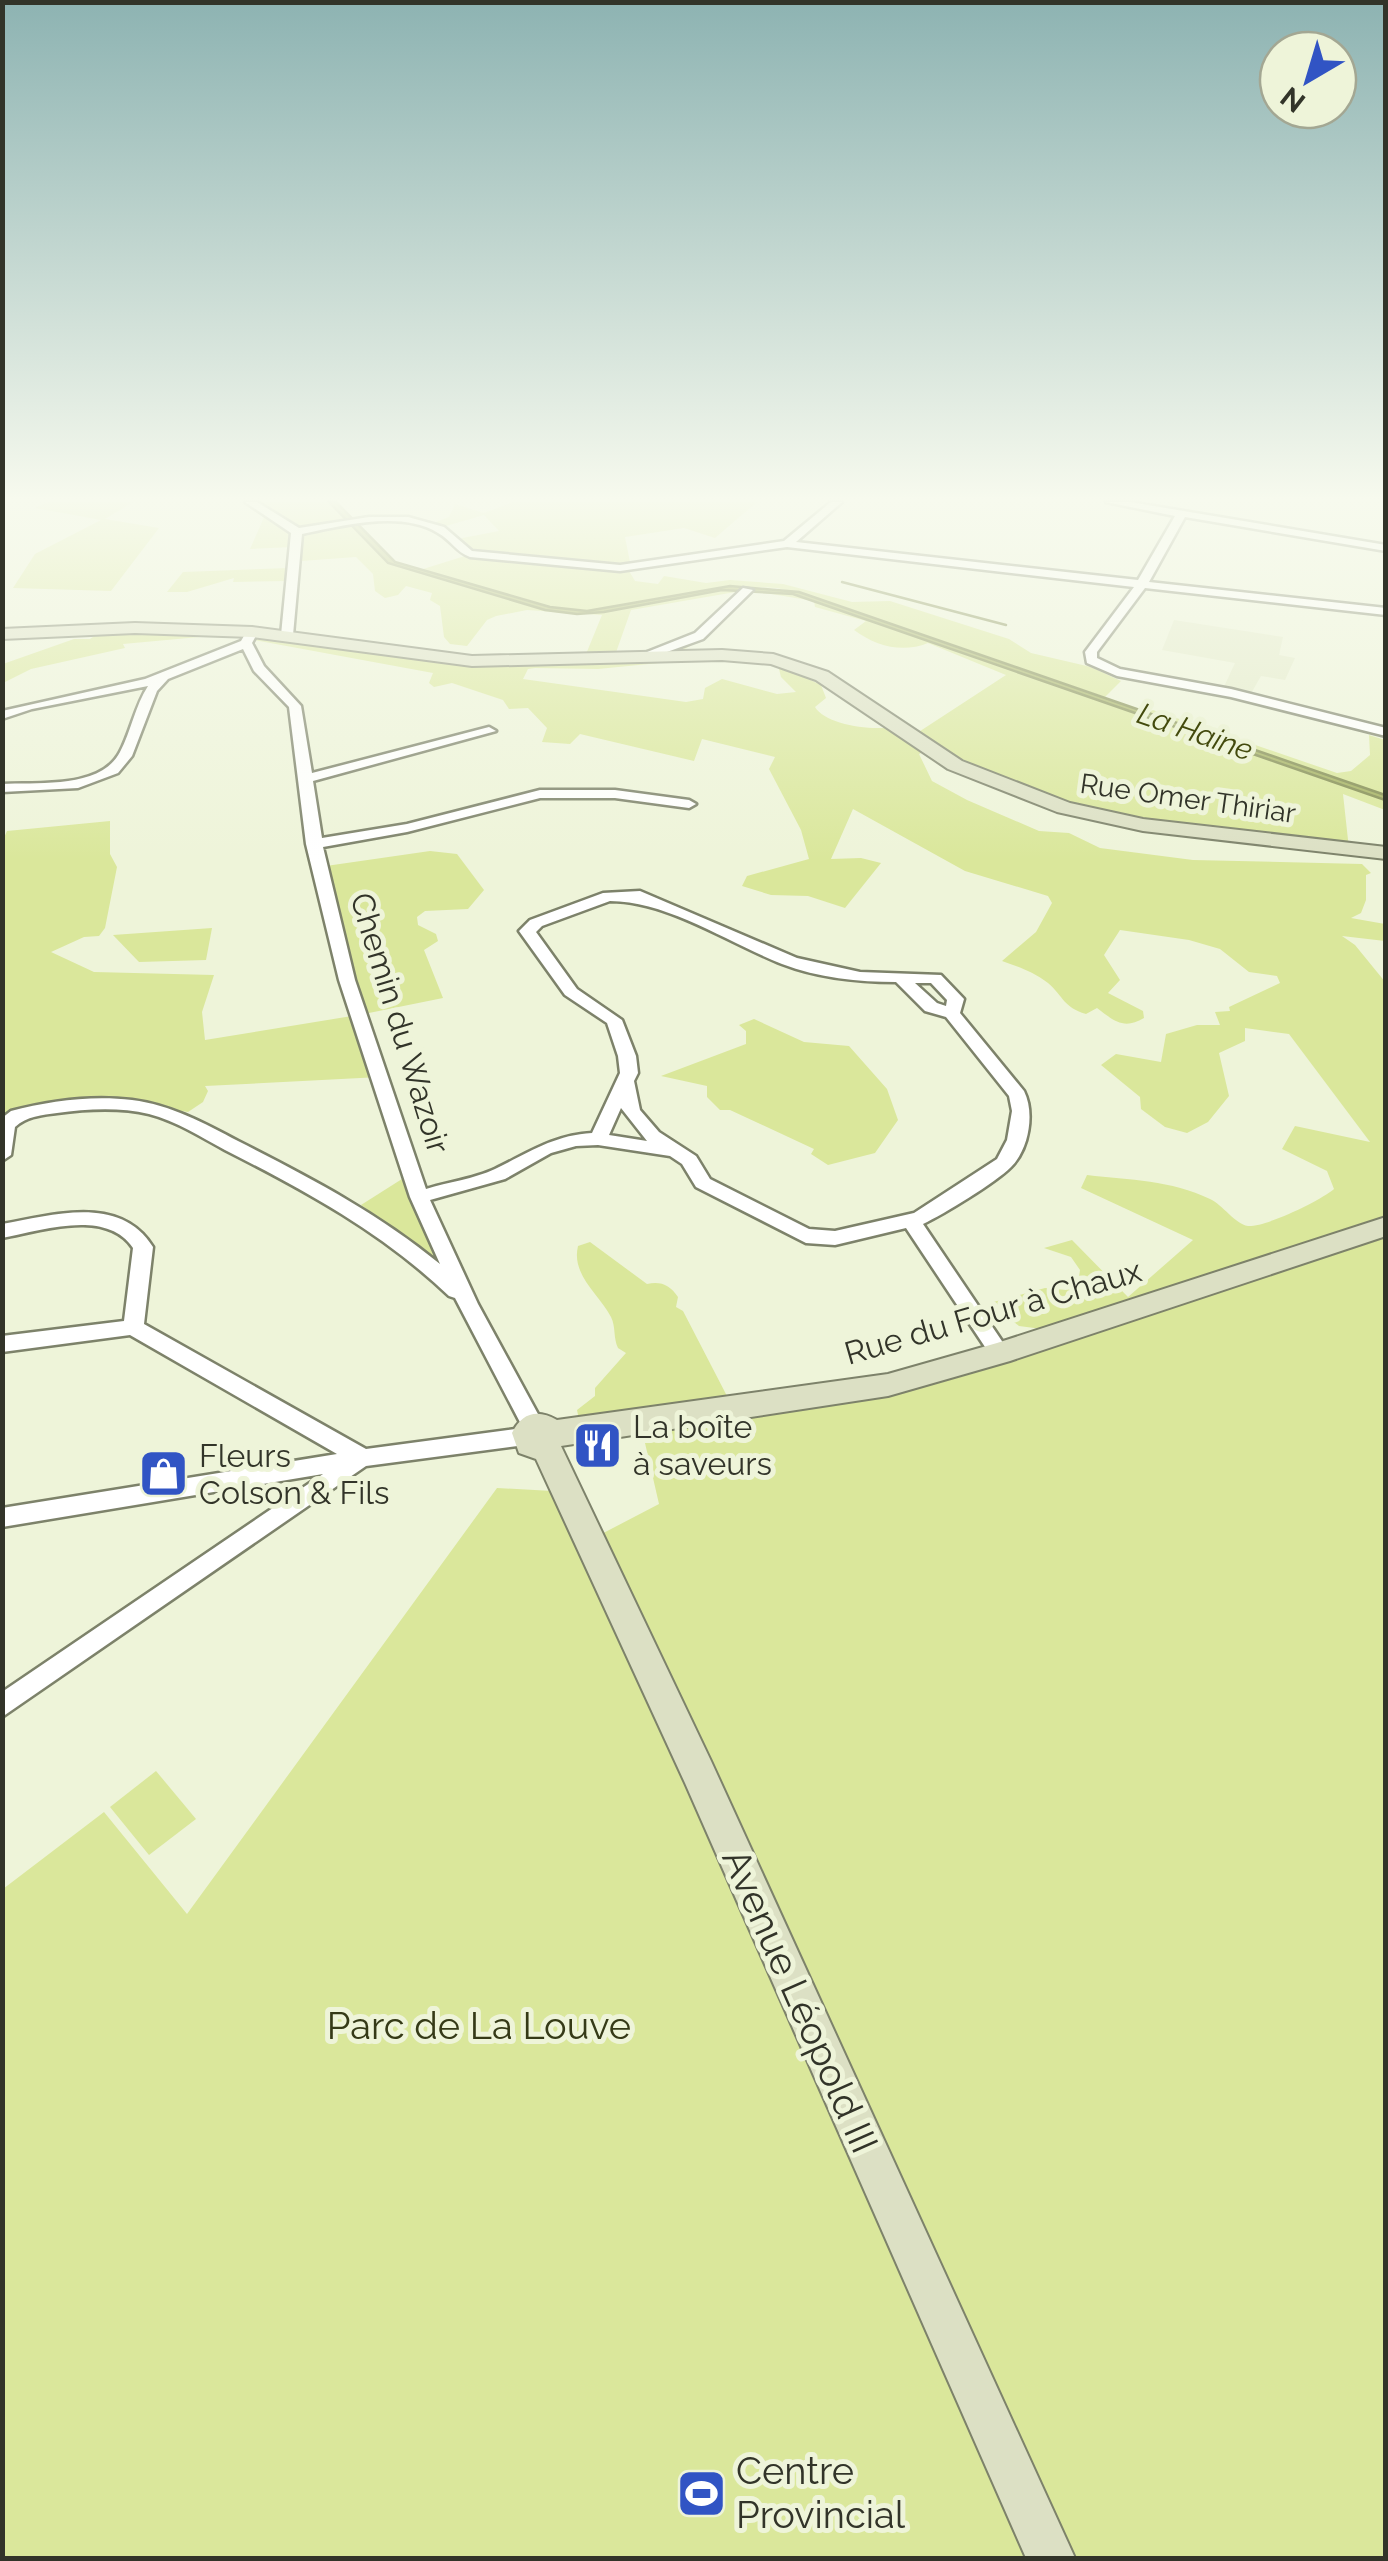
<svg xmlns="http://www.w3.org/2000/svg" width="1388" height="2561" font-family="Raleway,sans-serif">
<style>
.built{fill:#e3eac8}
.green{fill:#dae79b;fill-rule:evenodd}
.water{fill:#a4b160;stroke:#828c50;stroke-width:2.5}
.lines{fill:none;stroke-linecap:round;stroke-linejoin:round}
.stream{stroke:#828c50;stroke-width:2.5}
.street-casing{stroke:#7d826a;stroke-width:5}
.secondary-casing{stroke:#7d826a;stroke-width:4}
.street{fill:#fff;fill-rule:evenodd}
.secondary{fill:#dce0c4;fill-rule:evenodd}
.labels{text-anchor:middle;stroke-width:10;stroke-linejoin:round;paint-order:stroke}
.far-street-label{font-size:28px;fill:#323429;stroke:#eef4d9}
.far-water-label{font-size:30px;font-style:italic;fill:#434a0d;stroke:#eef4d9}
.street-label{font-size:32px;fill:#323429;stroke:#eef4d9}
.poi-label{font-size:32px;fill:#323429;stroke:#eef4d9;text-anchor:start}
.near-street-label{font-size:38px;fill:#323429;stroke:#eef4d9}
.near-park-label{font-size:38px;fill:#353a17;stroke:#eef4d9}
.near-poi-label{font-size:38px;fill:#323429;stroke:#eef4d9;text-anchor:start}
</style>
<rect width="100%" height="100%" fill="#eef4d9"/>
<!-- built -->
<polygon class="built" points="1174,620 1283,637 1279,655 1295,658 1285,680 1261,676 1249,697 1222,691 1235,663 1162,650"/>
<!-- green -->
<g class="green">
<polygon points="48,502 133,502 105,519 159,528 111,591 13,588 35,554 101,520 35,508"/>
<path d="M250 502H329L388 563 429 572 420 570 468 555 452 540 499 531 484 515 439 528 428 525 449 517 455 504 484 513 513 502H757L715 538 684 528 625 537 631 567 628 569 635 581 658 584 664 576 706 583 730 580 783 584 852 602 890 601 1009 639 1031 653 1091 667 1121 681 1105 697 814 597 777 588 730 586 639 604 734 589 800 595 1385 800V810L1343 794 1349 849 1082 814 929 749 919 754 932 781 967 800 1039 831 1069 833 1100 848 1193 860 1362 864 1371 873 1366 875V900L1361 913 1351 918 1385 924V941L1342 936 1355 945 1386 983 1385 2558H3V1889L104 1812 187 1914 497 1488 552 1491 590 1540 659 1504 642 1430 888 1385 1042 1329 1019 1326 990 1303 1045 1288 1066 1290 1079 1277 1080 1270 1071 1257 1044 1248 1072 1240 1128 1297 1193 1240 1081 1188 1087 1175C1130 1180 1171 1180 1210 1199 1223 1205 1235 1224 1248 1226 1266 1227 1320 1201 1334 1189L1327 1171 1282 1149 1295 1126 1370 1142 1289 1034 1245 1028V1041L1219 1053 1229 1096 1208 1122 1187 1133 1165 1127 1141 1109 1140 1097 1101 1065 1116 1054 1161 1062 1166 1034 1197 1025H1220L1215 1012 1230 1011 1229 1007 1280 983 1277 976 1249 972 1220 949 1189 940 1120 930 1104 955 1120 980 1108 993 1143 1011 1144 1018C1124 1030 1114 1021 1097 1008L1086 1014C1063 1007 1064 997 1048 983 1032 971 1019 967 1002 961L1036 932 1052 903 1048 896 965 871 853 809 831 859 861 858 881 863 845 908 808 896 771 895 742 886 747 876 809 859 801 830 769 769 775 757 702 739 694 761 580 734 570 744 542 742 547 728 528 708 509 709 503 700 452 683 434 687 429 683 433 673 248 639 252 632 443 659H584L602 615 527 610 496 616 487 620 467 646 450 644 444 637 440 606 430 600 432 593 406 586 398 595 385 598 375 591 373 574 356 557 301 561 303 540 298 532 292 547 250 549 265 515 274 514ZM747 590 814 601 815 607 866 621 854 630C877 647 903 653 928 643L1006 675 911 737 895 726C876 732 825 725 815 707L826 698 821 685 783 667 779 669 781 677 796 692 777 694 722 679 705 688 703 699 686 702 523 679 528 669 535 668 598 669 669 662 671 657 690 646C665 645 640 658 614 658L631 610Z"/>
<polygon points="288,568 288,581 233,582 234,578 187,592 167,592 183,572"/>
<polygon points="105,629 221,635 123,644 125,648 31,669 3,683 3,664 74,639 90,639"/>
<polygon points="1153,710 1337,773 1351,771 1370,755 1369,735 1385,740 1385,795 1148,712"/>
<polygon points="110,821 110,854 117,867 105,928 99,936 84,937 51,952 94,972 214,975 202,1012 205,1040 358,1015 319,867 430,851 457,854 484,890 468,909 425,911 417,917 418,925 436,934 438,941 424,950 443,998 359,1015 380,1077 205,1086 208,1091 203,1102 188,1112 182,1111 185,1114 177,1119 117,1104 17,1115 3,1155 2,842 7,831"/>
<polygon points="212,928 206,960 139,962 113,935"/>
<polygon points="754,1019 804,1042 849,1046 887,1089 898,1120 875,1153 828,1165 811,1154 814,1149 730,1110 720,1110 707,1097 707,1086 661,1076 746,1044 746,1031 739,1025"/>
<polygon points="402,1179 439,1258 438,1260 361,1205"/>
<path d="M590 1242 647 1284C661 1281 670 1285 678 1297L676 1307 683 1311 728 1398 581 1429 577 1410 595 1396V1388L626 1353 618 1348C613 1338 616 1327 611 1317 599 1294 571 1275 578 1246Z"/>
<polygon points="156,1771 196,1819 149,1855 110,1807"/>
</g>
<!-- water -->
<polygon class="water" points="329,502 336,502 395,562 550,607 587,611 730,586 799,592 1385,795 1385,800 793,594 722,590 604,612 577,614 545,610 388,563"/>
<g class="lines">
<!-- stream -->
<polyline class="stream" points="842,582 1006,625"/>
<defs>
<g id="street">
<path d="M245 502H257L299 528 369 517H408L444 527 472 551 620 565 784 541 831 502H842L796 542 1138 580 1175 516 1106 502H1130L1386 545V551L1185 517 1149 582 1386 608V615L1145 588 1097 652V658L1120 669 1231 689 1386 728V736L1231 697 1117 676 1087 663 1085 652 1134 587 787 547 620 571 470 557C456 552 451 540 438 533 401 510 342 526 302 534L293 635 287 639 281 635 291 533Z"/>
<polygon points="743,588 753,590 703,639 642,661 632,658 695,633"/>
<path d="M252 628 258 632 252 643 264 666 301 706 312 773 489 727 496 731 313 781 322 838 407 824 540 790H615L689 800 696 804 689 808 615 798H540L407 832 323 847 355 980 426 1189C448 1182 474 1179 495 1169 528 1153 554 1135 592 1133L620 1073 618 1056 607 1023 565 995 519 931 530 920 603 893 640 891 797 958 860 972 941 975 964 999 960 1013 1024 1091C1035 1113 1029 1149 1011 1167 995 1183 944 1214 923 1224L1010 1353 1007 1359H993L906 1228 835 1245 806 1243 696 1187 682 1164 670 1156 598 1145 576 1146 551 1153 505 1179 430 1200 478 1304 545 1427 533 1442 525 1445 366 1466 2 1717V1692L323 1474 2 1527V1508L337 1454 130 1335 2 1352V1336L124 1321 133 1248C106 1208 41 1231 2 1238V1224C54 1215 120 1194 153 1247L144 1324 366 1449 523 1428 455 1298 449 1296C383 1233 306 1191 225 1150 201 1137 176 1121 149 1114 119 1107 87 1109 57 1113 42 1115 27 1116 15 1127L11 1155 2 1161V1118L11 1111C49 1101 92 1095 132 1100 171 1105 204 1123 238 1141 309 1177 378 1213 440 1264L410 1197 339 980 306 844 289 707 254 671 243 649 168 679 157 691 132 756 118 773 78 788 2 792V784C38 782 101 789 120 752 131 731 135 706 148 686L32 709 2 719V711L145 679 241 641 248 629ZM610 901C667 901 729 943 782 964 818 978 859 982 896 982L925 1011 946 1017 1009 1096 1012 1111 1007 1140 997 1159 914 1213 835 1231 809 1229 710 1179 696 1156 659 1132 640 1110 634 1081 638 1073 636 1056 622 1020 577 989 536 932 542 926ZM915 983H931L947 1000 946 1006 937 1003ZM621 1108 647 1141 609 1135Z"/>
</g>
<g id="secondary">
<polygon points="135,623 252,627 472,656 722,650 773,654 828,672 962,761 1070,803 1143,819 1386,847 1386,859 1143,831 1057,812 948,769 816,680 771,664 722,660 472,666 252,637 135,633 2,639 2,629"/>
<path d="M1386 1217V1236L1010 1361 888 1396 561 1446 711 1761 1075 2558H1026L685 1783 536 1459 519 1453 512 1433C522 1412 538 1409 557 1420L888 1374 997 1343Z"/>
</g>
</defs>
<!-- street casing -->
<use href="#street" class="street-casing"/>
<!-- secondary casing -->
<use href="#secondary" class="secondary-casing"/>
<!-- street -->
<use href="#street" class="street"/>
<!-- secondary -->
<use href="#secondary" class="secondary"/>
</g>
<!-- sky -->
<linearGradient id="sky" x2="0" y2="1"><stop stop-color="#8db3b2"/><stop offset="0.58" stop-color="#f7faee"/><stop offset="1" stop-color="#f7faee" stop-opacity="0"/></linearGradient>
<rect width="1388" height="860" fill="url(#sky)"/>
<!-- icons -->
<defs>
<symbol id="restaurant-square" viewBox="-11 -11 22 22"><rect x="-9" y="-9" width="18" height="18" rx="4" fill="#3154c4" stroke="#eef4d9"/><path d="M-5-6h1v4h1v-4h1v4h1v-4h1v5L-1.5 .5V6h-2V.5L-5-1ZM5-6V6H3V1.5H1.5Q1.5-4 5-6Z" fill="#fff"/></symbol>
<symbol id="shop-square" viewBox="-11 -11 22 22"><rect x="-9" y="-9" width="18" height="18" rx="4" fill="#3154c4" stroke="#eef4d9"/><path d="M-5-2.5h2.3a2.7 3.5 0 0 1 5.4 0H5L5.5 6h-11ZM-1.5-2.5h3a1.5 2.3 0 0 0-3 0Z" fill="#fff"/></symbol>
<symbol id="stadium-square" viewBox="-11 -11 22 22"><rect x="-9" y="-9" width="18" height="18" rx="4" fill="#3154c4" stroke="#eef4d9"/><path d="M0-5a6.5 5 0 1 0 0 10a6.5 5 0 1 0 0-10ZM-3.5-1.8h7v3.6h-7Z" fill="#fff"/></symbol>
</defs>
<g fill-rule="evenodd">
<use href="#restaurant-square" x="570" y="1418" width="55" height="55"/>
<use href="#shop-square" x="136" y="1446" width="55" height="55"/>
<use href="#stadium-square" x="674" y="2466" width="55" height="55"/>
</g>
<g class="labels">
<!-- far-street labels -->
<g class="far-street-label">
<text transform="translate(1188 798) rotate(8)" y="10">Rue Omer Thiriar</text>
</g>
<!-- far-water labels -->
<g class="far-water-label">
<text transform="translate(1195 732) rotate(19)" y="10">La Haine</text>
</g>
<!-- street labels -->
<g class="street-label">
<text transform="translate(400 1023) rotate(73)" y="11">Chemin du Wazoir</text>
<text transform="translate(993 1312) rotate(-16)" y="11">Rue du Four à Chaux</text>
</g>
<!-- poi labels -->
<g class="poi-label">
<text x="633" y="1438">La boîte<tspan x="633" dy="37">à saveurs</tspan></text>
<text x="199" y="1467">Fleurs<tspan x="199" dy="37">Colson &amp; Fils</tspan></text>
</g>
<!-- near-street labels -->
<g class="near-street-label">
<text transform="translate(800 2001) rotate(66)" y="13">Avenue Léopold III</text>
</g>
<!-- near-park labels -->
<g class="near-park-label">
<text x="479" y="2039">Parc de La Louve</text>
</g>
<!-- near-poi labels -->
<g class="near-poi-label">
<text x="736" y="2484">Centre<tspan x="736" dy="44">Provincial</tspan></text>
</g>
</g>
<!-- border -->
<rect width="1388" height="2561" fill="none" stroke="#323429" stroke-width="10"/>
<!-- north arrow -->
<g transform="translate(1308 80) rotate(218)"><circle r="48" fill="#eef4d9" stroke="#a3a793" stroke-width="2.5"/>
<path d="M0-8L18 38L0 25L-18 38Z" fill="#3154c4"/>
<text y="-15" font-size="28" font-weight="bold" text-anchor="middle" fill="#323429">N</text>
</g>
</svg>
